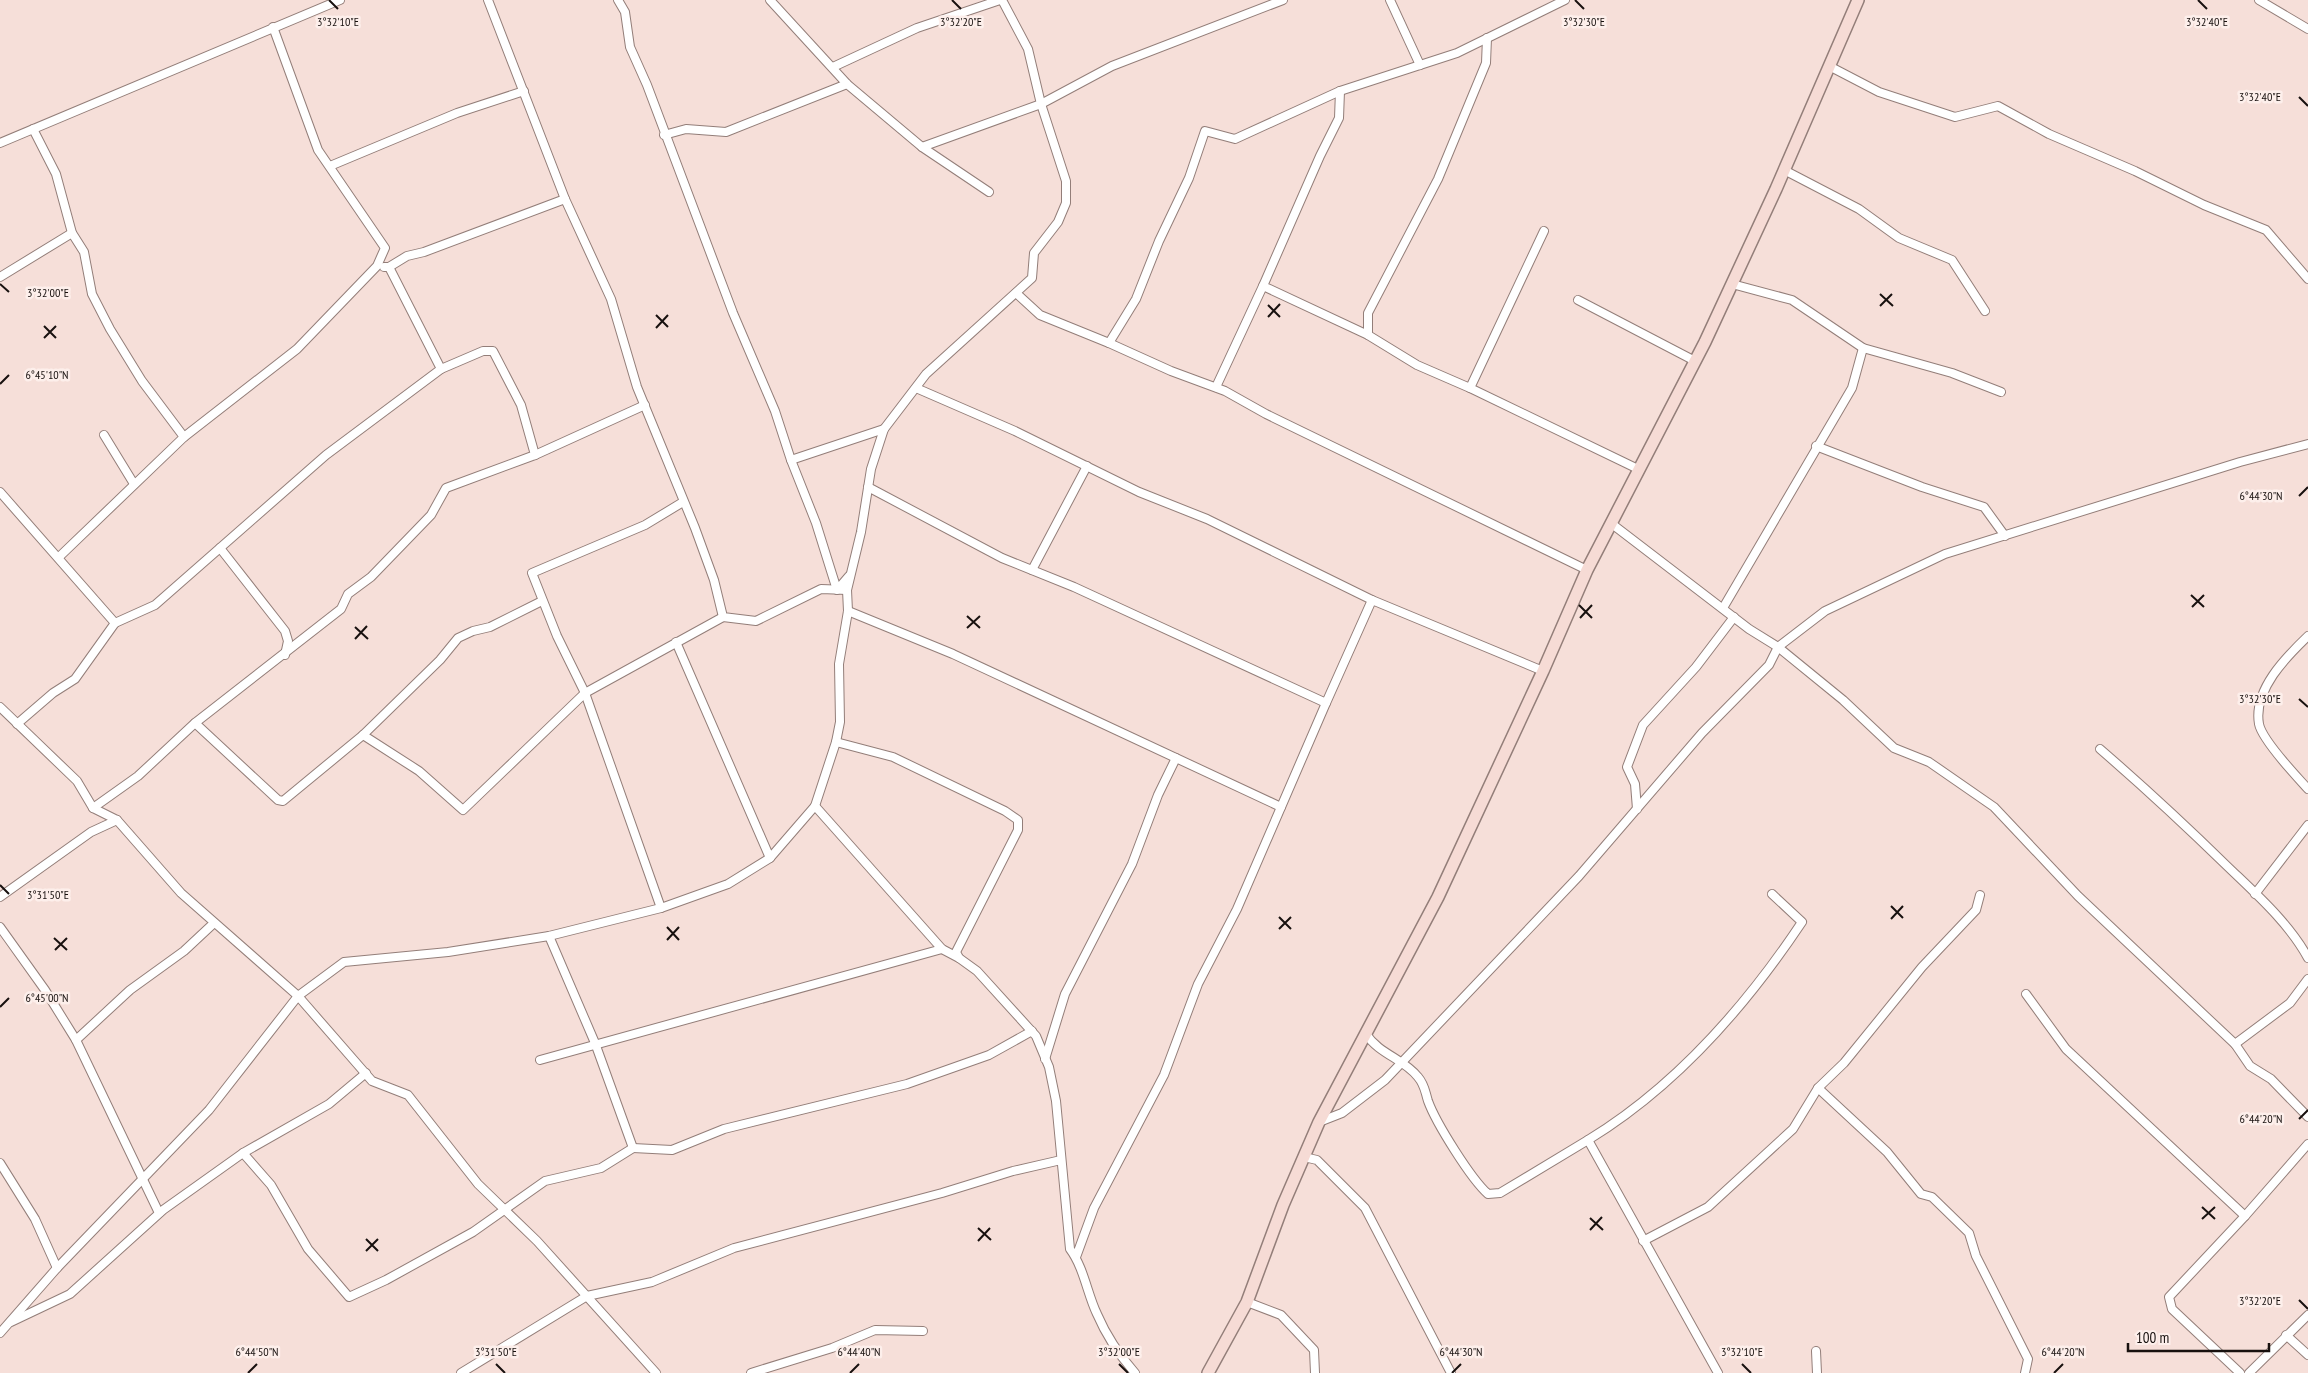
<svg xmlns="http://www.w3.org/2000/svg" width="2308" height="1373" font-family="'PT Sans Narrow',sans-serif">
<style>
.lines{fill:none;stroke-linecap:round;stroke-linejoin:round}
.street-casing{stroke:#937e79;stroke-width:10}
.secondary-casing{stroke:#937e79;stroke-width:14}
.street{stroke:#fff;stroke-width:8}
.secondary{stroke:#f6dbd5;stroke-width:11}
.ticks{fill:none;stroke:#18110f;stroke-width:2}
.ticks-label{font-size:12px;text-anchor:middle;fill:#18110f;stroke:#fdefeb;stroke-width:5;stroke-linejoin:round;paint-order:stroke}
</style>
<rect width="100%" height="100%" fill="#f6dfd9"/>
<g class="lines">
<defs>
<g id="street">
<polyline points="488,0 565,199 611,299 637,387 695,528 714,580 723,617 756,621 821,589 847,590"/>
<polyline points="618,0 625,12 630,47 647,85 733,313 775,411 791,460 816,523 837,590 849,576"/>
<polyline points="770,0 847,84 922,147 989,192"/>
<polyline points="1390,0 1420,65"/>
<polyline points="2259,0 2308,29"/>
<polyline points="1487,38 1486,63 1438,179 1368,313 1368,335 1417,365 1470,388 1638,469"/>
<polyline points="1829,66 1879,92 1955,117 1998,106 2049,134 2135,171 2204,205 2266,230 2308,279"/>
<polyline points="833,67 917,28 1000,0"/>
<polyline points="1340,91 1339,118 1320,156 1263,286 1368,335"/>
<polyline points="33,129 56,174 72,233 84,252 92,294 110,329 142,381 184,437 59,557"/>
<polyline points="664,135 686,129 726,132 847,84"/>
<polyline points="0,143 340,0"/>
<polyline points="922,147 1041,104 1112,66 1283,0"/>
<polyline points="330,166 457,113 524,91"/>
<polyline points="1784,170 1859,209 1899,238 1952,260 1985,311"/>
<polyline points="384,267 389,267 407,256 424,252 565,199"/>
<polyline points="0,277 72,233"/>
<polyline points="1732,284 1792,300 1863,348 1952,373 2001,392"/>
<polyline points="1016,293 1040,315 1109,343 1136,299 1159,241 1189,178 1205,131 1235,139 1340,91 1457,53 1565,0"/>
<polyline points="1578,300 1695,361"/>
<polyline points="1109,343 1171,371 1225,391 1266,414 1587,570"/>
<polyline points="1216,387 1263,286"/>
<polyline points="916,388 1015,431 1139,492 1207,519 1372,600"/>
<polyline points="1470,388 1544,231"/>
<polyline points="104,435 134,484"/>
<polyline points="184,437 297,349 377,266 385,248 318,150 273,27"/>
<polyline points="1816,446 1922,487 1984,507 2005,536"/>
<polyline points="535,455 645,405"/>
<polyline points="791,460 884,429"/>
<polyline points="868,487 1002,558 1074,587 1326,703 1372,600 1543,671"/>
<polyline points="0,492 115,623 75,679 53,693 17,724"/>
<polyline points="1612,524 1749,629 1778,647 1843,700 1894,748 1929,762 1994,807 2078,896 2235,1044 2290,1003 2308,979"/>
<polyline points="220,548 285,631 288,641 285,655"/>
<polyline points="1032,570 1087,466"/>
<polyline points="1723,608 1852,388 1863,348"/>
<polyline points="848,611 953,654 1281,807"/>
<polyline points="115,623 155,605 326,455 441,369 389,267"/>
<path d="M2308 636C2286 657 2253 690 2259 724 2262 740 2296 776 2308 789"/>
<polyline points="676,642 770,858 815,806 836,742 840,722 839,664 848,611 847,590 861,532 871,469 884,429 926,374 1032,278 1034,253 1058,222 1066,203 1066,181 1041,104 1028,49 1002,0"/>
<polyline points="0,707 77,781 93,808 117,820 181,893 298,996 372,1081 408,1095 478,1184 537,1241 656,1373"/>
<polyline points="195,723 278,800 283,801 363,735 440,660 458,638 473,631 490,627 542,601"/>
<polyline points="363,735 419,771 463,810 585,693 723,617"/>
<polyline points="836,742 893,757 1005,811 1018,820 1018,830 956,952 959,958"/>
<path d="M2100 749C2144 787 2186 826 2227 866 2256 894 2289 923 2308 958"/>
<path d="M815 806 942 949 959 958 977 971 1036 1036 1049 1067 1056 1101 1070 1249C1084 1268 1087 1293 1097 1314 1106 1335 1120 1356 1135 1373"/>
<polyline points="93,808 138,776 195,723 341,609 348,594 371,577 431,515 446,488 535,455 521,405 493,351 483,351 441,369"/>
<polyline points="1637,809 1635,784 1627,767 1643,725 1696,667 1734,617"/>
<polyline points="2255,894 2308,825"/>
<polyline points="0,897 91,832 117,820"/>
<polyline points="661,908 585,693 557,636 532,573 645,525 683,502"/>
<polyline points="0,927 45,990 76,1040 159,1213"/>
<polyline points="2026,994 2066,1049 2245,1216"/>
<path d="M1366 1034C1379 1054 1404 1059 1418 1077 1425 1085 1425 1092 1428 1101 1436 1123 1471 1179 1488 1194L1500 1193 1588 1140 1718 1373"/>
<polyline points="76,1040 130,990 184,951 214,923"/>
<polyline points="2235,1044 2250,1066 2271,1079 2308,1117"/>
<polyline points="1045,1059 1065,994 1132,864 1158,795 1176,758"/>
<polyline points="540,1060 942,949"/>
<polyline points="1818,1088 1887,1152 1921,1194 1932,1197 1969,1233 1976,1256 2028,1359 2025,1373"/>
<polyline points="1319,1122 1342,1113 1385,1080 1579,876 1702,733 1769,665 1778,647 1825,611 1945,554 2240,462 2308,444"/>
<path d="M1588 1140C1675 1087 1746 1006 1802 922L1772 894"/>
<polyline points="633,1148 672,1150 724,1129 907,1084 989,1055 1032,1031"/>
<polyline points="243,1153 271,1185 308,1249 349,1297 386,1280 473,1232 545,1181 601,1168 633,1148 595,1043 549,936"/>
<polyline points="1304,1157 1317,1160 1365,1208 1451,1373"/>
<polyline points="0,1163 35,1219 57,1268"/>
<polyline points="1643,1241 1708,1207 1793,1129 1818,1088 1844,1063 1922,967 1976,910 1980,895"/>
<polyline points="1076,1257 1094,1208 1164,1075 1198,984 1237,909 1326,703"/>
<polyline points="1247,1302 1281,1315 1314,1350 1315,1373"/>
<polyline points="11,1322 70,1294 163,1210 243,1153 329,1104 366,1073"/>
<polyline points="0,1333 57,1268 209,1110 298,996 344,962 448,952 549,936 661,908 728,884 770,858"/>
<polyline points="2286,1335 2308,1355"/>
<polyline points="1816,1351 1817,1373"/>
<polyline points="461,1373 587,1296 652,1282 734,1248 942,1193 1013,1171 1061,1160"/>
<polyline points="751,1373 832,1348 875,1330 923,1331"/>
<polyline points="2240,1373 2172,1309 2169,1297 2245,1216 2308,1144"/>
<polyline points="2249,1373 2308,1315"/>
</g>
<polyline id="secondary" points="1208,1373 1247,1302 1283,1205 1319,1122 1438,897 1543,671 1587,570 1705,342 1776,189 1858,0"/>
</defs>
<!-- street casing -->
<use href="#street" class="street-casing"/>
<!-- secondary casing -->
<use href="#secondary" class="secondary-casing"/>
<!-- street -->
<use href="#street" class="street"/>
<!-- secondary -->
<use href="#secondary" class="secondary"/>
</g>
<!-- ticks -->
<path class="ticks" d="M329 0 338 9M952 0 961 9M1575 0 1584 9M2198 0 2207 9M2299 97 2308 106M0 284 9 292M1880 294 1893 306M1268 305 1280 317M1880 306 1892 294M656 315 668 327M1268 317 1280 304M44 326 56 338M656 328 668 315M44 338 56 326M0 384 9 375M2299 496 2308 487M2191 595 2204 607M1579 605 1592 618M2192 607 2204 595M967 616 980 628M1580 618 1592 605M355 627 368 639M967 628 980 616M355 639 367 626M2299 699 2308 707M0 885 9 894M1891 906 1903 918M1279 917 1291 929M1891 919 1903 906M667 927 679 940M1279 929 1291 917M54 938 67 950M667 940 679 927M55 950 67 938M0 1007 9 998M2299 1119 2308 1110M2202 1207 2215 1219M1590 1218 1603 1230M2202 1219 2215 1207M978 1228 991 1240M1590 1230 1602 1217M366 1239 378 1251M978 1241 990 1228M366 1251 378 1239M2299 1300 2308 1309M496 1364 505 1373M1119 1364 1128 1373M1742 1364 1751 1373M248 1373 257 1364M850 1373 859 1364M1452 1373 1461 1364M2054 1373 2063 1364"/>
<g class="ticks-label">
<text x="338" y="26">3°32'10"E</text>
<text x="961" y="26">3°32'20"E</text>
<text x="1584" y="26">3°32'30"E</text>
<text x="2207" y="26">3°32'40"E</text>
<text x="2260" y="101">3°32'40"E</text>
<text x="48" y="297">3°32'00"E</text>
<text x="47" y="379">6°45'10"N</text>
<text x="2261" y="500">6°44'30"N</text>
<text x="2260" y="703">3°32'30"E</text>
<text x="48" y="899">3°31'50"E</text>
<text x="47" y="1002">6°45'00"N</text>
<text x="2261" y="1123">6°44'20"N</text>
<text x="2260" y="1305">3°32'20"E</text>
<text x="257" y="1356">6°44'50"N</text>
<text x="859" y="1356">6°44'40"N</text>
<text x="1461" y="1356">6°44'30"N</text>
<text x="2063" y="1356">6°44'20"N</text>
<text x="496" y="1356">3°31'50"E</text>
<text x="1119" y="1356">3°32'00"E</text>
<text x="1742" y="1356">3°32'10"E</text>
</g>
<!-- scale -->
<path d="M2128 1343v8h141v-8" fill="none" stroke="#18110f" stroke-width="2.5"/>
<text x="2136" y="1343" font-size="15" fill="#18110f" stroke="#fdefeb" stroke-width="4" paint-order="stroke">100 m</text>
</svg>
